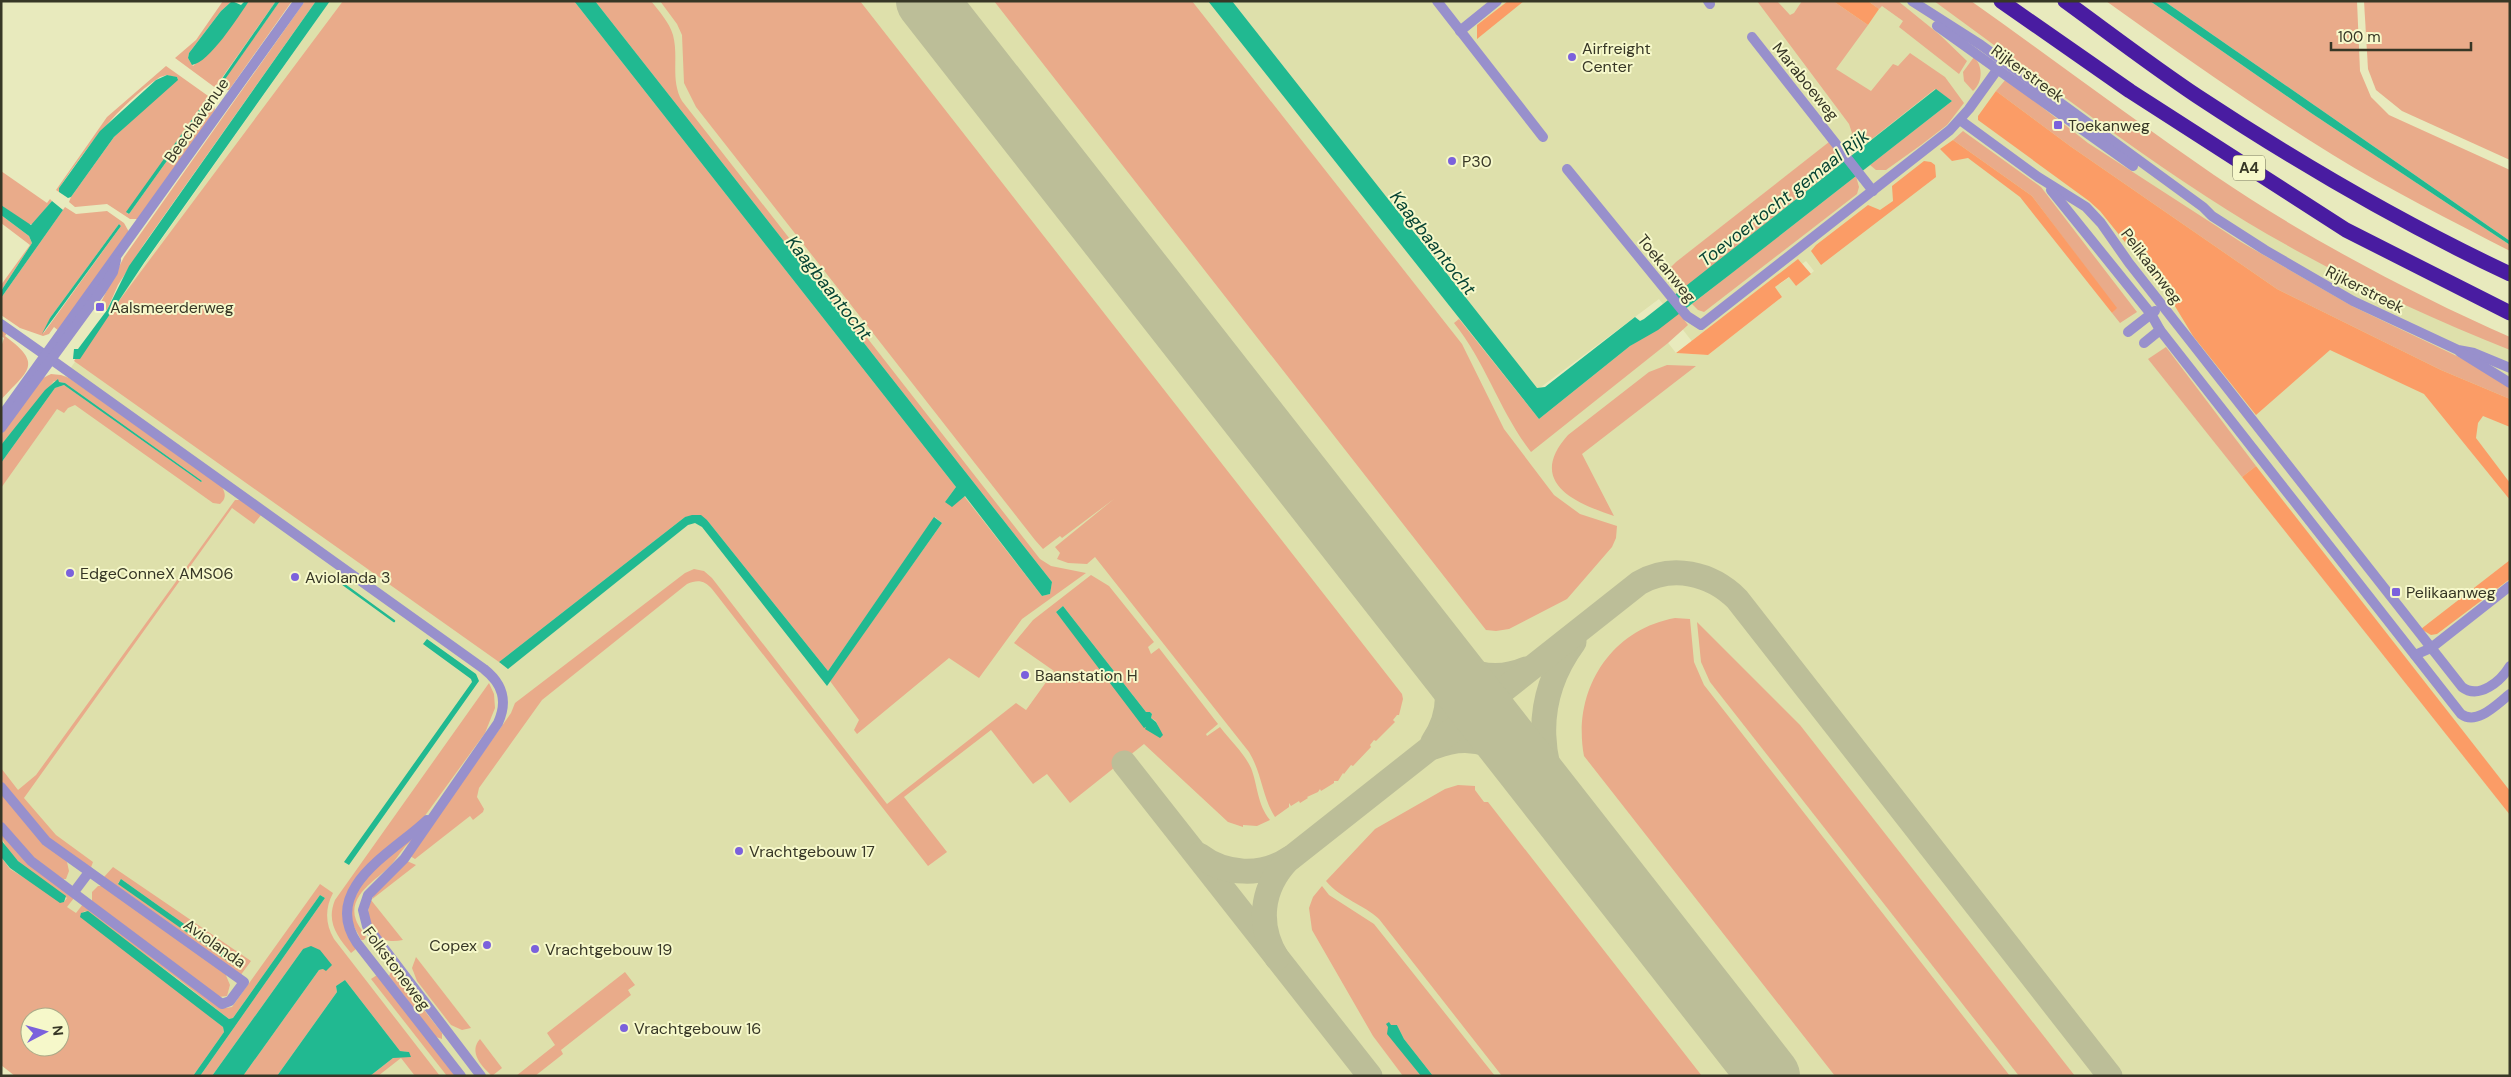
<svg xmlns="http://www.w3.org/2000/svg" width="2511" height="1077" font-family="'DM Sans',sans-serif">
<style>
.built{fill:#dee0ab;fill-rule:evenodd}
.green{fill:#e9ab8a;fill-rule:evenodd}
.forest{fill:#fb9c66}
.water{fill:#21b991}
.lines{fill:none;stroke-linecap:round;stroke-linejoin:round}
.stream{stroke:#21b991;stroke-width:2.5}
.taxiway{stroke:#bcbe98;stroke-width:25}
.runway{stroke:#bcbe98;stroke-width:62}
.minor{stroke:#9890cc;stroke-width:10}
.tertiary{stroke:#9890cc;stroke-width:10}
.motorway{stroke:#491ca1;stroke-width:15}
.poi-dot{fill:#7b61dc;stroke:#f6f8ca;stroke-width:2}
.labels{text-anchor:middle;stroke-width:4;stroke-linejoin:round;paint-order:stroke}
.shield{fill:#f6f8ca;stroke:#707157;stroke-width:1}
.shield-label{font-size:15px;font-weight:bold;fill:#373726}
.poi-label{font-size:16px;fill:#373726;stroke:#f6f8ca;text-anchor:start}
.street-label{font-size:16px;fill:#373726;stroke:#f6f8ca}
.water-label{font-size:18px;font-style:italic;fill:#074434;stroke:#f6f8ca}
</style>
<rect width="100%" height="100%" fill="#e8eabd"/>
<!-- built -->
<path class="built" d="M330 1H574L964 496 595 1H1212L1536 409 1651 321 1676 353 1708 355 1782 297 1775 287 1790 277 1796 286 1814 271 1806 261 1694 344 1659 299 1537 390 1230 1H1949L2211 186 2510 349V1076H15L1 1065V431L48 375 65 376ZM1077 639 1033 784 1026 710ZM30 1017H60V1047H30Z"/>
<!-- green -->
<g class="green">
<polygon points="223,1 232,1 221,11 189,53 188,58 193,66 217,45 249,1 276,1 219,82 221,84 280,1 292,1 229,90 217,89 175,58 196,40"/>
<polygon points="305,1 316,1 144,244 118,285 107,310 103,309 100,304 124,257"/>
<path d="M343 1H574L956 487 945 502 964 496 1042 596 1050 594 1052 582 595 1H651C659 11 669 22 673 35 679 58 670 79 682 101L1040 559 1051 566 1086 573 1022 619 979 678 949 658 857 734 854 730 859 720 830 681 942 523 935 517 828 671 707 520 685 517 499 662 74 361Z"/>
<path d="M660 1H860L1402 694 1403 699 1399 715H1397L1393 720 1395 722 1376 741 1374 740 1370 745 1371 747 1353 766 1351 765 1344 774 1343 773 1338 781H1334V783L1321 791 1320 789 1318 792 1307 797 1308 798 1300 803 1299 801 1291 806 1289 803V807L1275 817C1262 797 1262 773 1249 752L1095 557 1087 564 1068 563 1057 559 1060 553 1055 547 1114 499 1062 538 1060 536 1043 549 1035 540 696 107 684 83 682 35 677 24Z"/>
<polygon points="994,1 1192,1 1462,344 1504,429 1554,495 1580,514 1617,526 1616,538 1612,547 1567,599 1509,629 1496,631 1486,630"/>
<polygon points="1757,1 1777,1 1790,15 1794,13 1802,1 1833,1 1868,25 1836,69 1871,91 1893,64 1898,66 1910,53 1945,77 1964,103 1947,125 1921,145 1886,170 1876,170 1870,165 1952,101 1935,89 1858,150 1849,139 1852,133 1849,124"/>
<polygon points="1868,1 1898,1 1940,35 1967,61 1959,74 1899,27 1903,21 1882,6 1879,9"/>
<path d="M1934 1H1971C2053 59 2132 119 2214 175 2305 237 2410 293 2510 337V350C2405 308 2302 259 2207 197 2113 136 2025 67 1934 1Z"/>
<path d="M2106 1H2150L2311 113 2510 245V251C2450 220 2390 190 2333 155 2255 107 2180 54 2106 1Z"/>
<polygon points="2164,1 2357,1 2360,71 2371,97 2389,115 2510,170 2510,241"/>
<polygon points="2364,1 2510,1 2510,160 2402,111 2376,90 2368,69"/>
<path d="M1974 57C1983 66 1983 82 1973 91L1964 81 1963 72Z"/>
<path d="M166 66 211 98 215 110 139 219H130L107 204 75 207 69 202 71 197 114 137 178 78 167 75 160 77C117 106 88 146 59 188V192L56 190 107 117ZM206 100 209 102 129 214 127 213Z"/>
<polygon points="2006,79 2088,143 2241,242 2352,306 2465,360 2510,386 2510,399 2441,370 2277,289 2070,146 1996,91"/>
<polygon points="1963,131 2041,187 2137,312 2120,323 2112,313 2116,308 2032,196 1953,140"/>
<polygon points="1829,142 1844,161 1682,290 1672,278 1670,268 1676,262"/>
<polygon points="1,171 47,203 50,199 52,201 33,224 28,224 1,205"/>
<polygon points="1856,176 1859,187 1857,194 1704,312 1698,310 1692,304"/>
<path d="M65 207 76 214 107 211 124 223 129 232 59 331 54 327 49 334 43 336 20 328 1 315V298ZM119 224 121 226 43 334 50 318Z"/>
<polygon points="1,215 29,236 32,243 1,291 1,285 30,245 1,223"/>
<path d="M1679 313 1688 325 1668 343 1531 452C1500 412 1486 363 1454 323L1459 319 1539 419 1630 346Z"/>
<path d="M1 330 7 333 5 336C44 365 28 370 1 400V347L4 338 1 336Z"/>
<polygon points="2166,347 2256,466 2242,477 2148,359"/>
<path d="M1667 365 1696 366 1582 454 1614 516C1575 503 1526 482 1568 435L1649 372Z"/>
<path d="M51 374 61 375 69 378 222 487C226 494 226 499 220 504L213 503 75 405 68 408 64 413 57 409 1 488V463L55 388 64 385 201 482 202 481 65 383 54 381 1 445V431L43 378Z"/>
<polygon points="235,500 240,500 261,515 254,524 232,508 24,798 56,835 93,862 90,870 45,837 1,783 1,768 18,790 36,775"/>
<path d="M694 569 704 571 712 578 887 804 1016 703 1026 710 1054 671 1014 643 1033 620 1091 575 1109 586 1154 642 1148 647 1151 654 1159 648 1218 724 1206 734 1207 736 1220 727C1230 740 1244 753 1251 768 1258 786 1257 804 1270 820L1257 826 1243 825V827L1228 822 1144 744 1070 803 1047 774 1033 784 991 730 904 797 947 852 928 866 712 589C705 581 698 579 687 584L542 700 479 788 477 797 484 809 483 812 473 820 470 816 415 859 410 856 511 713 515 703 685 573ZM1063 606 1146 712H1150L1152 714 1151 718 1156 721 1160 731 1157 734 1148 729 1056 612Z"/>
<path d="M1675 618 1690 619 1694 662 1704 685 2010 1076H1835L1584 756C1572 692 1609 630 1675 618Z"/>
<polygon points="1697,622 1800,725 2075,1076 2019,1076 1710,682 1701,662"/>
<path d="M489 683 494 694 495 708 485 733 424 817 355 882 344 924 356 949 351 953C337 936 326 922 335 900Z"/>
<path d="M1458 785 1475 786V790L1484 802H1488L1702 1076H1502L1379 919C1363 904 1341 899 1326 881L1375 829 1445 789Z"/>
<polygon points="1,791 67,862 69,871 66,879 63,879 29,856 1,823"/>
<path d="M1 831 74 898 67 907 76 913 83 904 226 1008 232 1007 320 884 333 893C325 908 325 924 334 939L440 1076H415L401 1058 378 1076H370L393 1058 409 1052 400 1051 345 980 336 986 337 992 277 1076H243L319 970 323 969 303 949 212 1076H200L325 898 320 895 233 1018 229 1019 178 979 85 911 82 913 223 1027 224 1032 193 1076H15L1 1065V857L10 869 64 902 67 898C48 883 1 857 1 831ZM30 1017H60V1047H30Z"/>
<path d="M417 832V837C404 844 400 855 391 865 377 880 347 895 356 920 358 926 363 931 366 937L364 940H361C358 933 352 925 351 918 347 884 394 851 417 832Z"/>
<path d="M407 861 416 865 371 900 403 940C393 942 384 942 377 934 352 904 387 882 407 861Z"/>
<path d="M113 867 251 961 240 976 104 877ZM121 880V879L242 965 118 883Z"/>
<polygon points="98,886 102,886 225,973 230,985 227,996 218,997 92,901 92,892"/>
<polygon points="1322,886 1329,895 1374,924 1495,1076 1433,1076 1404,1039 1397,1025 1388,1027 1389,1035 1421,1076 1403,1076 1373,1036 1312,930 1309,908 1313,897"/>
<polygon points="416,957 471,1028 462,1030 451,1025 417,981 412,968"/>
<polygon points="391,972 395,973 442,1033 442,1039 436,1037 389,976"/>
<polygon points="625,972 635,985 628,990 631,995 561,1050 563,1054 535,1076 516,1076 555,1045 547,1033"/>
<polygon points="377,975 456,1076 447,1076 371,979"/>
<path d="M480 1039 502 1068 492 1076C482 1067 468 1052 480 1039Z"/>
</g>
<!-- forest -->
<g class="forest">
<polygon points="1508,1 1524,1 1477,39 1477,25"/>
<polygon points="1833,1 1868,1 1879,9 1868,25"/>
<polygon points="1996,91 2070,146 2277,289 2441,370 2510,399 2510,427 2483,416 2478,423 2476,438 2510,483 2510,500 2424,394 2330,350 2256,415 2193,336 2170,298 2100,211 2089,201 1978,120 1978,116"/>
<polygon points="1953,140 2032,196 2117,308 2112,313 2020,197 1968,158 1952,161 1940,149"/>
<polygon points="1924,161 1931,162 1935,165 1936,177 1821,265 1811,251 1816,245 1868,205 1880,210 1893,201 1892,186"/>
<polygon points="1798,259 1811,274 1796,286 1789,277 1775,287 1782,297 1708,355 1676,353"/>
<polygon points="2256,466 2510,791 2510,815 2242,477"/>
<polygon points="2510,560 2510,579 2437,634 2431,635 2421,629"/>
</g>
<!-- water -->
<g class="water">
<path d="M232 1 241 5 245 1H249C239 16 209 63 192 65L188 58 189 53 221 11Z"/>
<polygon points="276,1 280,1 221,85 219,83"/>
<polygon points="316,1 330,1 144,263 80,359 73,359 74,349 78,349 107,310 129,266"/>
<polygon points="574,1 595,1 1052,582 1050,594 1042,596 965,496 952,507 945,502 956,487"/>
<polygon points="1208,1 1232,1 1537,388 1545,387 1635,317 1640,321 1644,319 1936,89 1952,101 1732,273 1658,330 1630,346 1539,419"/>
<polygon points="2150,1 2164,1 2510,241 2510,245 2311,113"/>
<polygon points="167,75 177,77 178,80 114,137 71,197 68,198 59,192 59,188 100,131 156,80"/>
<polygon points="206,100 209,102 129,214 126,212"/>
<polygon points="52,201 63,210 1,298 1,291 32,243 29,236 1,215 1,205 31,225"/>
<polygon points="119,224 121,226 42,334 50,318"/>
<polygon points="58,379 59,382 65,383 202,481 201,482 64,385 55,388 1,463 1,445 45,390"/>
<polygon points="692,515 701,515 707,520 828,671 934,517 942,523 827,686 702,527 695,523 688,525 508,669 499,662 685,517"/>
<polygon points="1063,606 1146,712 1150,712 1152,714 1151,718 1156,722 1163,735 1160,738 1145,729 1146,727 1144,728 1056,612"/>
<polygon points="427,639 476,674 479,681 349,865 344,862 472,682 471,679 423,644"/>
<polygon points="1,840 18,861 66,896 64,902 60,903 10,868 1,857"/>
<polygon points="121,879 242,965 239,969 118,884"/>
<polygon points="320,895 325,898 200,1076 193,1076 224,1032 223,1027 80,917 81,913 88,911 229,1019 233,1018"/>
<polygon points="311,946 320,950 332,965 326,971 323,969 319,970 243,1076 212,1076 303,949"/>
<polygon points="345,980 400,1051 409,1052 411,1057 393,1058 370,1076 277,1076 337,992 336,986"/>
<polygon points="1389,1022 1391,1025 1397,1025 1404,1039 1433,1076 1421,1076 1387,1034 1388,1027 1386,1024"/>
</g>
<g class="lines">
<!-- stream -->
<polyline class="stream" points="343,584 394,621"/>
<!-- taxiway -->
<g class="taxiway">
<path d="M1574 642C1530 702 1537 768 1575 828"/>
<path d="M1437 652C1464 673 1493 683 1526 669"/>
<path d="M1433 742C1453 712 1450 685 1437 652"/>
<path d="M1434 747C1475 730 1507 748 1535 777"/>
<polyline points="1124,763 1370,1076"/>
<path d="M1199 855C1225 875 1262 877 1290 858"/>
<path d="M1277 958C1257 925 1261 889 1287 861L1639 583C1672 564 1711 573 1737 599L2110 1076"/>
</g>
<!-- runway -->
<polyline class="runway" points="927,1 1769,1076"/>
<!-- minor -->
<g class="minor">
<polyline points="1437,1 1543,137"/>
<polyline points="1708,1 1710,4"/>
<polyline points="1460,31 1497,1"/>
<polyline points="1752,37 1873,191"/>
<path d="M1960 120 2038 177 2086 207 2101 223 2129 263 2462 687C2479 700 2501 681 2510 666"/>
<polyline points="1567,169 1687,316 1701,325 1950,130 1969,109 1997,70"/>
<path d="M2051 190 2151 314 2160 330 2461 714C2477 726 2497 704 2510 694"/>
<polyline points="1,324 45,355"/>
<polyline points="2128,332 2155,311"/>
<polyline points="2144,343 2160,330"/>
<polyline points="2415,655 2431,648 2510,586"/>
<polyline points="1,787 46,841 244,982 230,1001 222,1004 31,861 1,827"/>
<polyline points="74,892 89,872"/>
</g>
<!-- tertiary -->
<g class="tertiary">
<polyline points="1912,1 1981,45 2203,207 2212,216 2265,250 2353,301 2458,350 2474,353 2510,368"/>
<polyline points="1937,26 2133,166"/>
<polyline points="2460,352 2510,383"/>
<path d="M45 355 484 669C503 684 508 701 498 723L404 859 368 895 363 910 367 926 481 1076"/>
<polyline points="1,417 299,1"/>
<polyline points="1,428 101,291 113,272 116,260"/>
<path d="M427 820C395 851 320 888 357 943L461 1076"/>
</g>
<!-- motorway -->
<g class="motorway">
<polyline points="2001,1 2130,91 2346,230 2510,313"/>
<path d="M2065 1C2109 33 2152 66 2197 96 2297 162 2401 223 2510 274"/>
</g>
</g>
<!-- markers -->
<g class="poi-dot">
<circle cx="1572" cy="57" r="5"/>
<rect x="2053" y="120" width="10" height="10" rx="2.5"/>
<circle cx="1452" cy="161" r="5"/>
<rect x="95" y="302" width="10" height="10" rx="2.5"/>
<circle cx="70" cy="573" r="5"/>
<circle cx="295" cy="577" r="5"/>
<rect x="2391" y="587" width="10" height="10" rx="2.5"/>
<circle cx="1025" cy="675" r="5"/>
<circle cx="739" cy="851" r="5"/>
<circle cx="487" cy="945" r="5"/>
<circle cx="535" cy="949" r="5"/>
<circle cx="624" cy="1028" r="5"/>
</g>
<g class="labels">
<!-- shield labels -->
<rect class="shield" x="2233" y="155.5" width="32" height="25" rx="4"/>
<g class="shield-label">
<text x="2249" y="173">A4</text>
</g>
<!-- poi labels -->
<g class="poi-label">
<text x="1582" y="54">Airfreight<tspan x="1582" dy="18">Center</tspan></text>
<text x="2068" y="131">Toekanweg</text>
<text x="1462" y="167">P30</text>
<text x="110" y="313">Aalsmeerderweg</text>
<text x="80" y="579">EdgeConneX AMS06</text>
<text x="305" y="583">Aviolanda 3</text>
<text x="2406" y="598">Pelikaanweg</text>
<text x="1035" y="681">Baanstation H</text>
<text x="749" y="857">Vrachtgebouw 17</text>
<text x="477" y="951" text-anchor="end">Copex</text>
<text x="545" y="955">Vrachtgebouw 19</text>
<text x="634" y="1034">Vrachtgebouw 16</text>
</g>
<!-- street labels -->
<g class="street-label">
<text transform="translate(2028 73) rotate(36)" y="6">Rijkerstreek</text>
<text transform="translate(1806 81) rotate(51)" y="6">Maraboeweg</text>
<text transform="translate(196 120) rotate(-55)" y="6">Beechavenue</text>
<text transform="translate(2152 266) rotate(53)" y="6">Pelikaanweg</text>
<text transform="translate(1667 268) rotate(51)" y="6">Toekanweg</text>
<text transform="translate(2365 289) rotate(27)" y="6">Rijkerstreek</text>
<text transform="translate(215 943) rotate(35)" y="6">Aviolanda</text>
<text transform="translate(397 968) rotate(53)" y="6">Folkstoneweg</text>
</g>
<!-- water labels -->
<g class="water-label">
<text transform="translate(1784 198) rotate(-38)" y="6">Toevoertocht gemaal Rijk</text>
<text transform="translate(1433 243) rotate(52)" y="6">Kaagbaantocht</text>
<text transform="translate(829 288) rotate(52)" y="6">Kaagbaantocht</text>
</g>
</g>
<!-- border -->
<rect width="2511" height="1077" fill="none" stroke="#373726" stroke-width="5"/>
<!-- north arrow -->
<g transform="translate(45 1032) rotate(84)"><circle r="24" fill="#f6f8ca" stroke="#aaab88"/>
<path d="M0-4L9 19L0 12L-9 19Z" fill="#7b61dc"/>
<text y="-8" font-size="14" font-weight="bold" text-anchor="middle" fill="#373726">N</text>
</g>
<!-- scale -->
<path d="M2331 42v8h140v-8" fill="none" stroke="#373726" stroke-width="2.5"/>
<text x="2338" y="42" font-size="15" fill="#373726" stroke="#f6f8ca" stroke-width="4" paint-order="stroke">100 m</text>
</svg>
